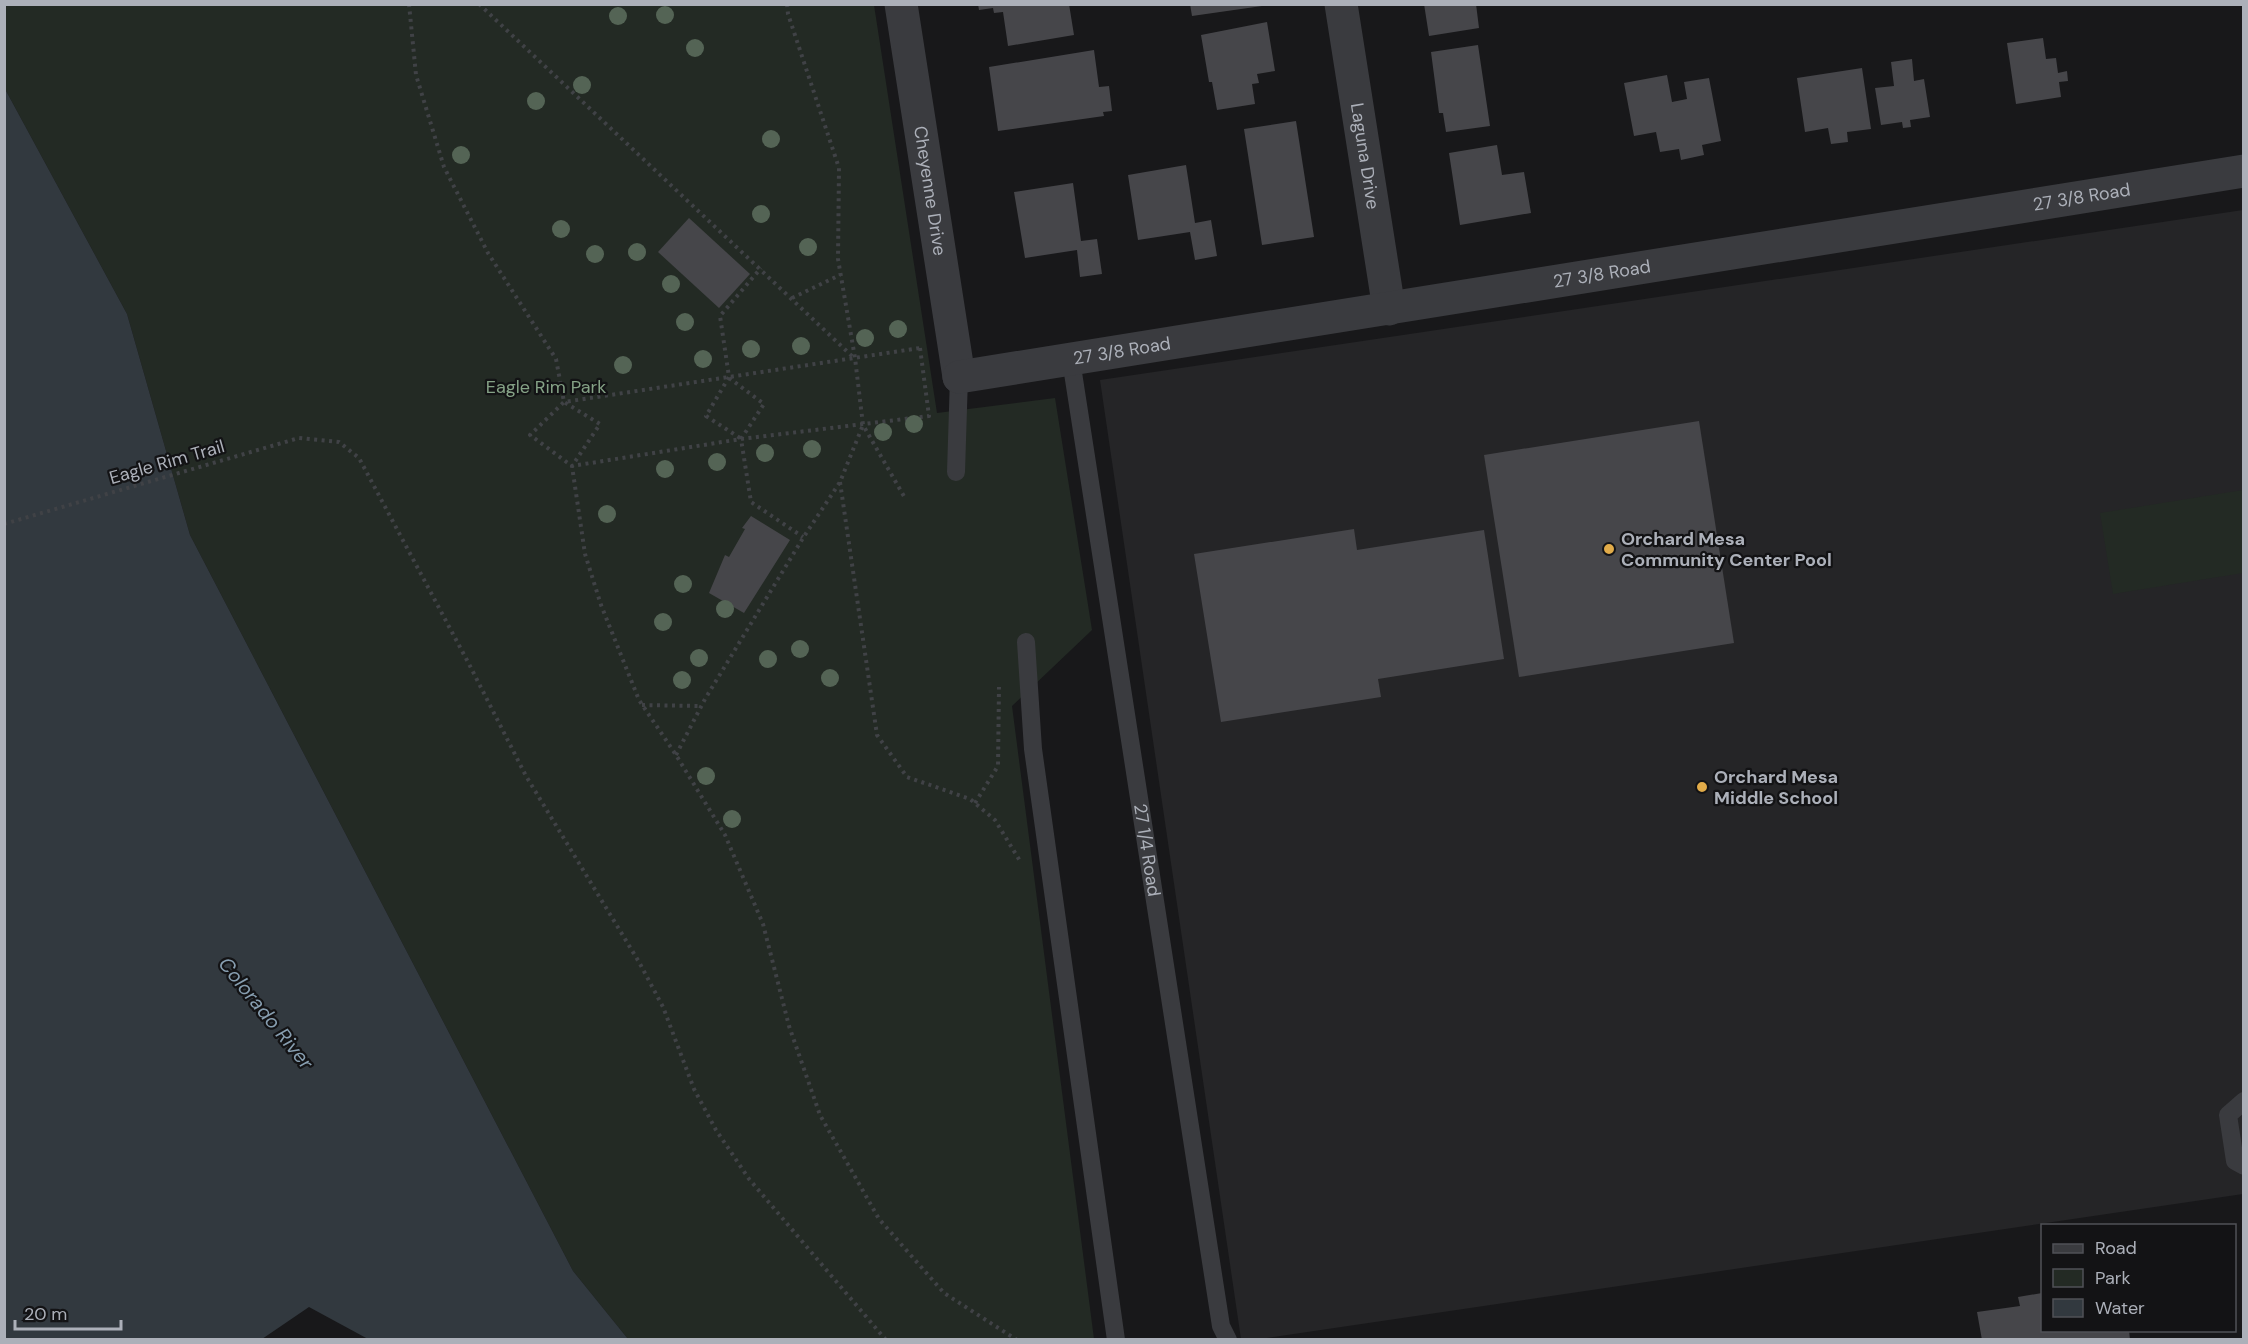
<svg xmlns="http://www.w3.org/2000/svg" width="2248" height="1344" font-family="'DM Sans',sans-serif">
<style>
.built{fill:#252527}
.green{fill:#232a24}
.water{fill:#32393f}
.building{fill:#46464a}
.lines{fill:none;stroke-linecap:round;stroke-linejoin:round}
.path{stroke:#404246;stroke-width:4;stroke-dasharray:3 4.5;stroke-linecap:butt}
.service{stroke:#3a3b3f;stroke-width:18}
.minor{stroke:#3a3b3f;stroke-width:33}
.tertiary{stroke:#3a3b3f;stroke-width:33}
.tree{fill:#546455}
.poi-dot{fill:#e1ab49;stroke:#131315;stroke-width:2}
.labels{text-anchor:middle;stroke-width:4.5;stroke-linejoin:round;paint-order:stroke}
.street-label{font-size:18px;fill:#acb0b9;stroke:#131315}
.park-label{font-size:18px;fill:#85a286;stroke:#131315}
.poi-label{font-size:18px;font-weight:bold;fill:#acb0b9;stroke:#131315;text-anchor:start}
.water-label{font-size:20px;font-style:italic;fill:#879eb0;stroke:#131315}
</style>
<rect width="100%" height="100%" fill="#18181a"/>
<!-- built -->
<polygon class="built" points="2243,210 2243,1194 1260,1339 1241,1339 1100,380"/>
<!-- green -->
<g class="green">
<polygon points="5,5 874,5 937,413 1055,398 1092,630 1012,706 1094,1339 628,1339 573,1271 190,535 127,314 5,89"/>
<polygon points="2243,490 2243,573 2113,594 2100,513"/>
</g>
<!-- water -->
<polygon class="water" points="5,89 127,314 190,535 573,1271 628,1339 368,1339 309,1307 262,1339 5,1339"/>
<!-- building -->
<g class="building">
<polygon points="978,4 1069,4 1074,35 1008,46 1003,12 994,13 993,8 979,10"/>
<polygon points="1190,4 1262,4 1262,6 1192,16"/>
<polygon points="1424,4 1476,4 1479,28 1429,36"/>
<polygon points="1267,22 1275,71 1257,74 1259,83 1252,84 1255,104 1217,110 1212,82 1209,82 1201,35"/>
<polygon points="2043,38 2046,59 2056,58 2058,73 2067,71 2068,81 2059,82 2061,97 2016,104 2007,43"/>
<polygon points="1478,45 1490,126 1446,132 1443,113 1439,113 1431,52"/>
<polygon points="1094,50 1099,87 1109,86 1112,111 1103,112 1104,116 998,131 989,67"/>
<polygon points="1912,59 1914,81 1924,79 1930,117 1910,120 1911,127 1903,128 1902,122 1881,125 1875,88 1894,86 1891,62"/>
<polygon points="1862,68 1871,129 1847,132 1848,142 1831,144 1828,128 1805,132 1797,78"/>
<polygon points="1667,75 1672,102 1687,99 1684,82 1709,78 1721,141 1702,145 1704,155 1681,160 1679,149 1660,152 1656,132 1634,136 1624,83"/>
<polygon points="1296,121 1314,237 1262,245 1244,129"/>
<polygon points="1497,145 1502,175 1524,172 1531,213 1460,225 1449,153"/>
<polygon points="1186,165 1195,223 1211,220 1217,256 1195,260 1190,232 1138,240 1128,175"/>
<polygon points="1073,183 1081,241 1097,239 1102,274 1080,277 1077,250 1025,258 1014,192"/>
<polygon points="689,218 750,274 719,308 658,252"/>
<polygon points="1699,421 1734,643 1519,677 1484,455"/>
<polygon points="751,516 790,540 744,613 709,593 725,555 729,557 745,529 742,528"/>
<polygon points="1354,529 1357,550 1484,530 1504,659 1378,679 1381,697 1221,722 1194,554"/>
<polygon points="2042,1293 2042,1330 2129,1330 2130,1340 1982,1340 1977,1312 2020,1306 2018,1297"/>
</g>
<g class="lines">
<!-- path -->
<g class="path">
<polyline points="409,4 416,75 444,167 488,253 556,359 564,402 600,424 572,466 585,554 601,605 639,700 676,755 725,835 763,924 789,1026 820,1115 879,1219 944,1293 1017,1340"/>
<polyline points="479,4 854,358"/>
<polyline points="787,4 788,14 839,168 838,259 855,358 863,425 905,498"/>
<polyline points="792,298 840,275"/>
<polygon points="920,348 929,416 741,439 572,466 530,435 564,402"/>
<polyline points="729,378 764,404 741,439 751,502 803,537"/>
<polyline points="740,438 706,416 729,377 720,316 761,268"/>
<polyline points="840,482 877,735 907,777 970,799 995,820 1020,861"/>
<polyline points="4,524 299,438 339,442 359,458 469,664 526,776 639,962 663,1007 694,1089 716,1130 749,1179 886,1340"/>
<polyline points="642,705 701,706"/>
<polyline points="676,755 705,699 803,538 840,482 863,425"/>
<polyline points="975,803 998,766 999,687"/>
</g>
<!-- service -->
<g class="service">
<path id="s1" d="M1071 360 1221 1326 1228 1340"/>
<polyline points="956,472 959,377"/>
<polyline points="1026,642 1033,749 1116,1340"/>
<polyline points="2244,1101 2228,1115 2235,1161 2244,1166"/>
</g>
<!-- minor -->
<g class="minor">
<path id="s2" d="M901 4 959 377"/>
<path id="s3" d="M1341 4 1389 309"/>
</g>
<!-- tertiary -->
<path class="tertiary" id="s4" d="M959 377 2244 171"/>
</g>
<!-- trees -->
<g class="tree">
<circle cx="665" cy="15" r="9"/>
<circle cx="618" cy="16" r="9"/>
<circle cx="695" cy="48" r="9"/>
<circle cx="582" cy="85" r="9"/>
<circle cx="536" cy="101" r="9"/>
<circle cx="771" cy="139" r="9"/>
<circle cx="461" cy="155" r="9"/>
<circle cx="761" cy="214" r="9"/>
<circle cx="561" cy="229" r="9"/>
<circle cx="808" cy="247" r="9"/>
<circle cx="637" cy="252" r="9"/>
<circle cx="595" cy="254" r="9"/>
<circle cx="671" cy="284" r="9"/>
<circle cx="685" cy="322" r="9"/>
<circle cx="898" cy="329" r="9"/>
<circle cx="865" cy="338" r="9"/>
<circle cx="801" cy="346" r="9"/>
<circle cx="751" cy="349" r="9"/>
<circle cx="703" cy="359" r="9"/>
<circle cx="623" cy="365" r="9"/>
<circle cx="914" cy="424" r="9"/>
<circle cx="883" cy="432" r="9"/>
<circle cx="812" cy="449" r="9"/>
<circle cx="765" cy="453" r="9"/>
<circle cx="717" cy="462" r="9"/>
<circle cx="665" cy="469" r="9"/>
<circle cx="607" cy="514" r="9"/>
<circle cx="683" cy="584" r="9"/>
<circle cx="725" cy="609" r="9"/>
<circle cx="663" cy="622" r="9"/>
<circle cx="800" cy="649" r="9"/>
<circle cx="699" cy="658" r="9"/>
<circle cx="768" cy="659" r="9"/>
<circle cx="830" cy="678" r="9"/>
<circle cx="682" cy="680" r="9"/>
<circle cx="706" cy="776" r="9"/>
<circle cx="732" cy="819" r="9"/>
</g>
<!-- markers -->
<g class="poi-dot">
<circle cx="1609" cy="549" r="6"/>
<circle cx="1702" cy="787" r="6"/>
</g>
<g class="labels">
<!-- street labels -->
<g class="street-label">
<text dy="6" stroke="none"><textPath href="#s3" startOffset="154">Laguna Drive</textPath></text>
<text dy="6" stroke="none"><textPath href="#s2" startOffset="189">Cheyenne Drive</textPath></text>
<text dy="6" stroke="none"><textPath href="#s4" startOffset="1137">27 3/8 Road</textPath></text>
<text dy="6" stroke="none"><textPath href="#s4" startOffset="651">27 3/8 Road</textPath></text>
<text dy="6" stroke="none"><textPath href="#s4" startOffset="165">27 3/8 Road</textPath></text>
<text transform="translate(167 462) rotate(-16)" y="6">Eagle Rim Trail</text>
<text dy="6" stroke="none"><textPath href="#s1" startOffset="496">27 1/4 Road</textPath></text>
</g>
<!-- park labels -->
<g class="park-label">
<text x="546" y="393">Eagle Rim Park</text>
</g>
<!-- poi labels -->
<g class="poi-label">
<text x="1621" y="545">Orchard Mesa<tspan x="1621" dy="21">Community Center Pool</tspan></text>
<text x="1714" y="783">Orchard Mesa<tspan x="1714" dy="21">Middle School</tspan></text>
</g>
<!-- water labels -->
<g class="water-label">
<text transform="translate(266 1013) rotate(51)" y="7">Colorado River</text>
</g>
</g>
<!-- border -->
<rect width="2248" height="1344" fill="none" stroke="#acb0b9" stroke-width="12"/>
<!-- legend -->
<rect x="2041" y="1224" width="195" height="108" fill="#131315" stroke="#505257" stroke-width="1.5"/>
<rect x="2053" y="1244" width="30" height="9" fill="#3a3b3f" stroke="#505257" stroke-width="1.5"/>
<text x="2095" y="1254" font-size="18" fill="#acb0b9">Road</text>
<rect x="2053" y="1269" width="30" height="18" fill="#232a24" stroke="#505257" stroke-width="1.5"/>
<text x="2095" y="1284" font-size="18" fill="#acb0b9">Park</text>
<rect x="2053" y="1299" width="30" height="18" fill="#32393f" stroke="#505257" stroke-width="1.5"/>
<text x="2095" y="1314" font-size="18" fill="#acb0b9">Water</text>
<!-- scale -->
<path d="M15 1320v9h106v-9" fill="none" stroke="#acb0b9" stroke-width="3"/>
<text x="24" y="1320" font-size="18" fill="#acb0b9" stroke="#131315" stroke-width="4.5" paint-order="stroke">20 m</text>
</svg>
